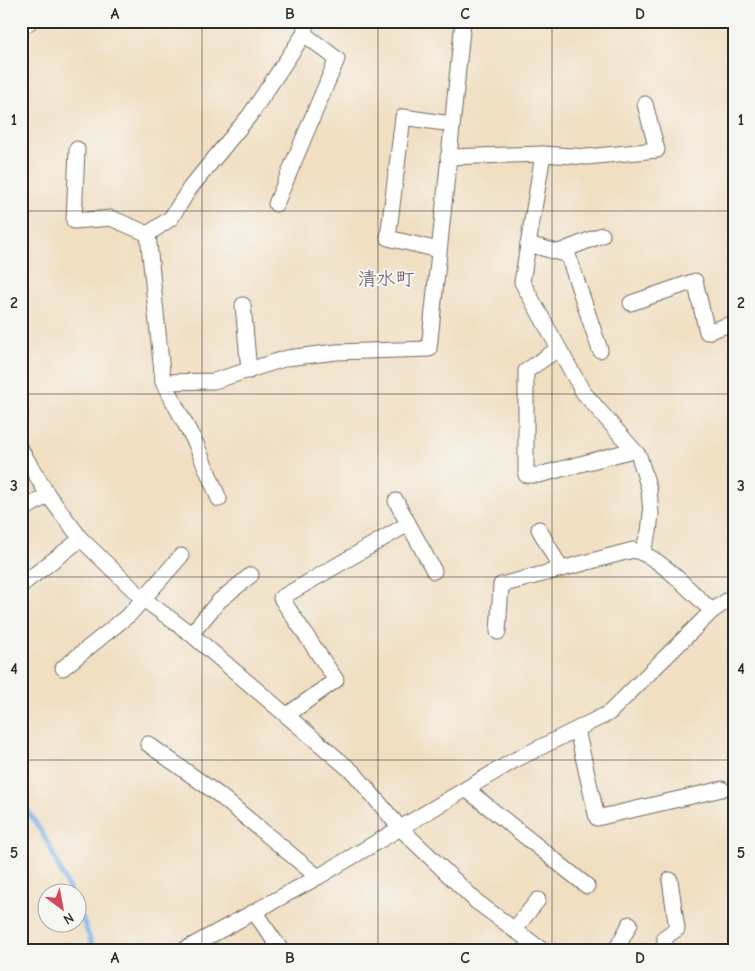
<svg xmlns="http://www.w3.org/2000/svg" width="755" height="971" font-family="'Comic Neue','Klee One',sans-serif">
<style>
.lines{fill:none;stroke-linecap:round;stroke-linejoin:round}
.stream{stroke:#7ab4eb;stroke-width:5}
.minor-casing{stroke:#706a60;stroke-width:17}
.tertiary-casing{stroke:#706a60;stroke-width:21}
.minor{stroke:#fff;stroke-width:15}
.tertiary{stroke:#fff;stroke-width:19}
.grid{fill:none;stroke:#2b2b2b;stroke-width:1;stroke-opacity:0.55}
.labels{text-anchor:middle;stroke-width:4;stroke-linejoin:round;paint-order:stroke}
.quarter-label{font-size:19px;fill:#63556a;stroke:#f6f6f2}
.neatline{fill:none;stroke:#2b2b2b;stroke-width:2}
.grid-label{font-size:16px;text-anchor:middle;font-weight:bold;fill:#2b2b2b}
</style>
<rect width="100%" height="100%" fill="#f6f6f2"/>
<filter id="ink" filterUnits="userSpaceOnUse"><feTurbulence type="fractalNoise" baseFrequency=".02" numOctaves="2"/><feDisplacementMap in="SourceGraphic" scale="10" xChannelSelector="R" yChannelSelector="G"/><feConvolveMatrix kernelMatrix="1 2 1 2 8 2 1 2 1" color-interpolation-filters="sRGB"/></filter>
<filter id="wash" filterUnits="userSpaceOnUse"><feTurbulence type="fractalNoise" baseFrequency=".0096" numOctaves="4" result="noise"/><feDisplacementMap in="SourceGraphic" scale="20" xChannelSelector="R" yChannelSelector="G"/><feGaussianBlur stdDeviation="1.12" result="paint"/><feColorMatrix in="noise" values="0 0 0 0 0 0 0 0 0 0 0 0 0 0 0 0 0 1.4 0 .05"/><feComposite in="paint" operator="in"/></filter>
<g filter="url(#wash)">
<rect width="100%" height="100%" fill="#f1dfc2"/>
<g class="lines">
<!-- stream -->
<g class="stream">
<polyline points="21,799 48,843 71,894"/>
<polyline points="78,906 94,950"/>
</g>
</g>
</g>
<g filter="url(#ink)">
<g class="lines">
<defs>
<g id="minor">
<polyline points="77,149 74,221 111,218 148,234"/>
<polyline points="448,157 543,154"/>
<polyline points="276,204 337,59 304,34"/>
<polyline points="528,244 568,255 600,350"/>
<polyline points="439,250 388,238 403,117 451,124"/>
<polyline points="559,252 602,235"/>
<polyline points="631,303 695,281 707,332 734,323"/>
<polyline points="243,305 249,371"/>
<polyline points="558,349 526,371 526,475 539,475 633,450"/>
<polyline points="163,382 148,234 171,218 190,188 250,115 304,34 306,21"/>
<polyline points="21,450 48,495 81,539 142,598 191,634 354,773 400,828 477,902 542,950"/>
<polyline points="219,499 196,444 163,382 214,381 287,358 336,352 429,349 463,21"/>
<polyline points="396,501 434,571"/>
<polyline points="21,511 48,495"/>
<polyline points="539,529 561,569"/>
<polyline points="642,552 649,532 651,514 649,489 639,456 583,392 522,282 543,154 587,157 657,150 645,104"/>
<polyline points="21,585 81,539"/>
<path d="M498 632 501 585 633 550C660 556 691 592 712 611"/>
<polyline points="191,634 219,601 251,575"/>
<polyline points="63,668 130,614 181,556"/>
<polyline points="287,715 336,680 281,598 408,524"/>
<polyline points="577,730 597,818 722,789"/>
<polyline points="148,744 219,795 318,877"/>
<polyline points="466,789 587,886"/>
<polyline points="255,913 281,950"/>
<polyline points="514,930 538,900"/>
<polyline points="184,950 318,877 513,761 609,713 712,611 734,596"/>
<polyline points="616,950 630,924"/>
<polyline points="665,950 665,937 677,929 670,880"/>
</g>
<polyline id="tertiary" points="21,23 28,21"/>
</defs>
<!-- minor casing -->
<use href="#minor" class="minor-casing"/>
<!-- tertiary casing -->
<use href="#tertiary" class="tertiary-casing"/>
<!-- minor -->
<use href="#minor" class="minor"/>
<!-- tertiary -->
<use href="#tertiary" class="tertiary"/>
</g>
</g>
<!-- grid -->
<path class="grid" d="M202 21V950M378 21V950M552 21V950M21 211H734M21 394H734M21 577H734M21 760H734"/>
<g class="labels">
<!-- quarter labels -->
<g class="quarter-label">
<text x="386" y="285">清水町</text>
</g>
</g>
<!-- margin -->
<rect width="755" height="971" fill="none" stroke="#f6f6f2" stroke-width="55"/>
<!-- north arrow -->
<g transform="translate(62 908) rotate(148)"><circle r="24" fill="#f6f6f2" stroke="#a5a5a2"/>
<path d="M0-4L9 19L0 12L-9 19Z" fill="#d1495b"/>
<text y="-8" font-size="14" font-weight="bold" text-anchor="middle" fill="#2b2b2b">N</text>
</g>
<rect x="28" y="28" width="700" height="916" class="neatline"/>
<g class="grid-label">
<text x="115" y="19">A</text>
<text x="290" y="19">B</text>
<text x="465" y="19">C</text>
<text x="640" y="19">D</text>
<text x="14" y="125">1</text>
<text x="741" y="125">1</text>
<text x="14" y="308">2</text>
<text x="741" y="308">2</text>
<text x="14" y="491">3</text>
<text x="741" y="491">3</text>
<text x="14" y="674">4</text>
<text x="741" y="674">4</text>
<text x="14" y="858">5</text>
<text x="741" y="858">5</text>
<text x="115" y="963">A</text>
<text x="290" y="963">B</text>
<text x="465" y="963">C</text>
<text x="640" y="963">D</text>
</g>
</svg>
